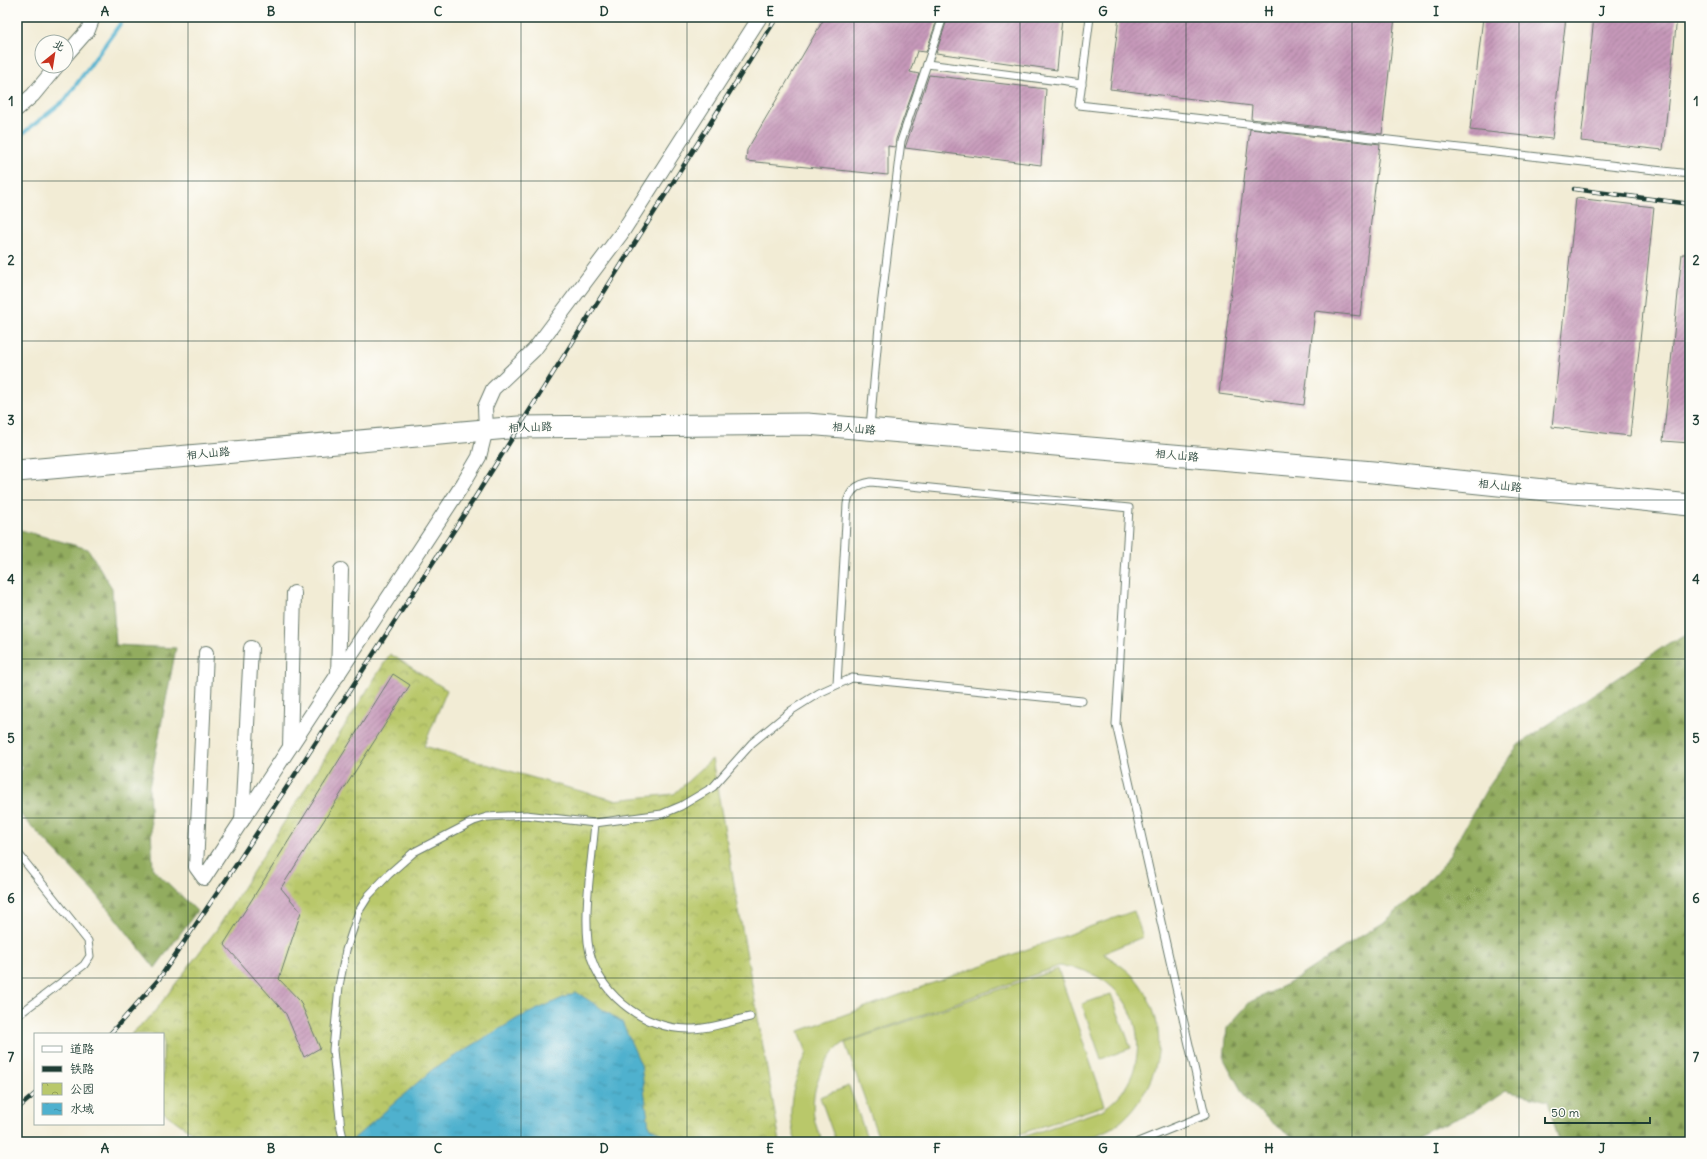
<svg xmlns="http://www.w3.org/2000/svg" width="1707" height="1159" font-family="Delius,'LXGW WenKai TC',sans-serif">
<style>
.forest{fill:url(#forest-firs);stroke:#587449}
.park{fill:url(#park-crowns);stroke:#6c824f}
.garden{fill:#b9c86a;stroke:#6c824f}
.water{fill:url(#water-ripples);stroke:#377781}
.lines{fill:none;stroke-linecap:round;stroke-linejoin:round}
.stream{stroke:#4fb1ce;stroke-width:4}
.building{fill:url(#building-hatch)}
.lane-casing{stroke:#697a6c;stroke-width:9}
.street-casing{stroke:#697a6c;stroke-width:16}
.secondary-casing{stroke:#697a6c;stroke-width:23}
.lane{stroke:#fff;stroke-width:7}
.street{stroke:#fff;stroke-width:14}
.secondary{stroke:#fff;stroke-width:21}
.rail-casing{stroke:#1f3d34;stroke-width:4.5}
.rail{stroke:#fdfcf7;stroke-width:3;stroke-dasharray:9;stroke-linecap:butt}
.grid{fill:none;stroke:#1f3d34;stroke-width:1;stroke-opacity:0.55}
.labels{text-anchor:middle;stroke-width:3;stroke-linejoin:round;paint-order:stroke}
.street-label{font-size:11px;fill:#1f3d34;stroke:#fdfcf7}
.neatline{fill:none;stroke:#1f3d34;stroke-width:1.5}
.grid-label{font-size:13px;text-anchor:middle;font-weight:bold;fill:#1f3d34}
</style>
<defs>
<pattern id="forest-firs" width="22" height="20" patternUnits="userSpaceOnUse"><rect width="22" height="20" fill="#92ac5e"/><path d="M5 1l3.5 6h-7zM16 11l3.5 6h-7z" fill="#778d4e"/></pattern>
<pattern id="park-crowns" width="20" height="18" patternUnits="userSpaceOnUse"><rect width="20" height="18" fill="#b9c86a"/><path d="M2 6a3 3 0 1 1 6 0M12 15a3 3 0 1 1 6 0" fill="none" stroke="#96a458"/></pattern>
<pattern id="water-ripples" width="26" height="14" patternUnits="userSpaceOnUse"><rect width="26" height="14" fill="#4fb1ce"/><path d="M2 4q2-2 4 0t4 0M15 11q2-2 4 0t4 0" fill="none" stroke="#4191a8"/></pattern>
<pattern id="building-hatch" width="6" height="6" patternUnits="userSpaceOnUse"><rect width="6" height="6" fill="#c698b9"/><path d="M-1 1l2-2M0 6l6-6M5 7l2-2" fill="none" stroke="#a07d97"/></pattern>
</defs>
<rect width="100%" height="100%" fill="#fdfcf7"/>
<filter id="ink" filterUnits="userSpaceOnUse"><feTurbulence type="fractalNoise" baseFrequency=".025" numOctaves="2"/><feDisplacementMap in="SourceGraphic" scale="8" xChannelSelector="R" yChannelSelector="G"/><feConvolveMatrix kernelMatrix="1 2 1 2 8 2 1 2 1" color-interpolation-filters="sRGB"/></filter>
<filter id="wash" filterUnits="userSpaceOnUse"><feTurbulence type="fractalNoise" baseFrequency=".012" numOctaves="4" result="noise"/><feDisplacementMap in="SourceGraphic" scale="16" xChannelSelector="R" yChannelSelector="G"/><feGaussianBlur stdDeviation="0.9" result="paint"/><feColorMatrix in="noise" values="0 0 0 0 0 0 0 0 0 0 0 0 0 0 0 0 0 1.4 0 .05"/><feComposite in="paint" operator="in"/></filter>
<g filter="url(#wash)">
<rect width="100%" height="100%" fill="#f2ecd5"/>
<!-- forest -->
<g class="forest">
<polygon points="17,529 88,549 112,588 116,645 176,648 149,788 153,869 197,911 155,968 98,896 17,811 17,777 22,769 17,757"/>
<polygon points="1690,634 1690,1142 1559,1142 1548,1101 1506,1091 1473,1112 1434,1128 1406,1142 1300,1142 1274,1124 1247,1101 1224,1059 1227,1028 1250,1002 1288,984 1350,943 1383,923 1418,893 1444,864 1489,785 1518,745 1669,643"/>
</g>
<!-- park -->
<polygon class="park" points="390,654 447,690 424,746 558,785 614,800 674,794 712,759 780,1142 205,1142 163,1112 163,1034 131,1034 152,1015 217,929"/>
<!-- garden -->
<g class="garden">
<path d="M1134 911 1143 937 1103 953C1117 963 1134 973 1143 989 1166 1026 1163 1066 1139 1101 1131 1113 1120 1125 1106 1131 1097 1135 1087 1139 1078 1142 1071 1143 1063 1142 1056 1142 1040 1142 1024 1142 1008 1142L1102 1110C1122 1097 1134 1079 1137 1055 1143 1007 1107 968 1059 966L845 1042C816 1063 802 1111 824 1142H796C785 1110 793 1082 807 1053L799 1031Z"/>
<polygon points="1058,969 1105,1105 996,1142 880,1142 845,1043"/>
<polygon points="1111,994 1131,1048 1101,1059 1082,1004"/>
<polygon points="849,1086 868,1141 867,1142 836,1142 820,1097"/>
</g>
<!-- water -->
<polygon class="water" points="576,992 622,1022 641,1065 649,1127 677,1142 350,1142 433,1069 518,1018"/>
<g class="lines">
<!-- stream -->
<polyline class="stream" points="17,138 65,100 125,17"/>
</g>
<g id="blocks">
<!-- building -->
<g class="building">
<polygon points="825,17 938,17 926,52 917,51 910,72 919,74 896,139 895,147 888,146 888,175 746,161 747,150"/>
<polygon points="948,17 1062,17 1057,70 936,53"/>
<polygon points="1119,17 1395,17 1382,134 1251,119 1252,106 1110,89"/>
<polygon points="1483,17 1566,17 1552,139 1470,130"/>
<polygon points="1594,17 1677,17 1663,150 1581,141"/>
<polygon points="929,75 1046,89 1041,165 905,148"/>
<polygon points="1250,129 1380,144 1360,316 1315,311 1304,405 1219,394"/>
<polygon points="1576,198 1654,207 1630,436 1552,427"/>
<polygon points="1682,254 1690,254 1690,443 1663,441"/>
<polygon points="393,674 410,685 281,888 301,912 279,979 300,1001 320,1048 304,1057 286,1014 224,944"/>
</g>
</g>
</g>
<g filter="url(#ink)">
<use href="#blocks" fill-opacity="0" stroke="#697a6c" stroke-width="1"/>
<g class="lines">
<defs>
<g id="lane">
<polyline points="1090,17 1079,105 1690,174"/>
<polyline points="927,64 1082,84"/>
<polyline points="870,427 880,315 901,141 943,17"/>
<path d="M837 684 847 504C849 491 857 484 871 482L1129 508 1116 724 1205 1115 1138 1142"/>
<path d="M595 823C592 860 584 905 588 942 593 990 642 1030 690 1029 711 1029 731 1021 750 1017"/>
<polyline points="17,852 88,941 90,956 84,965 17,1016"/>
<polyline points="344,1142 341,1129 333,1050 339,986 346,950 359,911 369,895 389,874 414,852 474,821 487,817 526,815 595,823 662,814 681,806 713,787 752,743 792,710 819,693 852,678 1082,701"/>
</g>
<g id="street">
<polyline points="66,55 88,30 93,17"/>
<polyline points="17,109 33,95 57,66"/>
<polyline points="206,653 196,867 204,878 463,484 479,457 486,429 485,407 493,389 534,350 621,234 760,17"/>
<polyline points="338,675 341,570"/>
<polyline points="290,747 294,593"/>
<polyline points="242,821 251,648"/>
</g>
<polyline id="secondary" points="17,471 519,427 807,424 1373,472 1690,505"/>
</defs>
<!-- lane casing -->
<use href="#lane" class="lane-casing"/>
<!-- street casing -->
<use href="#street" class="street-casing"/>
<!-- secondary casing -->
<use href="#secondary" class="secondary-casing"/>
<!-- lane -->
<use href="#lane" class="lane"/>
<!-- street -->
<use href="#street" class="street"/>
<!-- secondary -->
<use href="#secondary" class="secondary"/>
<defs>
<g id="rail">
<polyline points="1574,189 1690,204"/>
<polyline points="110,1034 159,979 236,865 462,518 777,17"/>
<polyline points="17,1109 35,1094"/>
</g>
</defs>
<!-- rail casing -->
<use href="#rail" class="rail-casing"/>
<!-- rail -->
<use href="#rail" class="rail"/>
</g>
</g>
<!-- grid -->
<path class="grid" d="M188 17V1142M355 17V1142M521 17V1142M687 17V1142M854 17V1142M1020 17V1142M1186 17V1142M1352 17V1142M1519 17V1142M17 181H1690M17 341H1690M17 500H1690M17 659H1690M17 818H1690M17 978H1690"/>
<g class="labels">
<!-- street labels -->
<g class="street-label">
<text transform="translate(530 427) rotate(-2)" y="4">相人山路</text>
<text transform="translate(854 428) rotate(5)" y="4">相人山路</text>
<text transform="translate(208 453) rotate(-5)" y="4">相人山路</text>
<text transform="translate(1177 455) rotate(5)" y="4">相人山路</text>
<text transform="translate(1500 485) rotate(6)" y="4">相人山路</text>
</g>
</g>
<!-- margin -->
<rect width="1707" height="1159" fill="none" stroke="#fdfcf7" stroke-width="44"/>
<!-- legend -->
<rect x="34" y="1033" width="130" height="92" fill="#fdfcf7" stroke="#a4b0a9"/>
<rect x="42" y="1046" width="20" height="6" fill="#ffffff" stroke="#a4b0a9"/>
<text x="70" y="1053" font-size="12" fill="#1f3d34">道路</text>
<rect x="42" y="1066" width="20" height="6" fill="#1f3d34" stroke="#a4b0a9"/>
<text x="70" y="1073" font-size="12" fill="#1f3d34">铁路</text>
<rect x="42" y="1083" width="20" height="12" fill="url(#park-crowns)" stroke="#a4b0a9"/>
<text x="70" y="1093" font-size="12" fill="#1f3d34">公园</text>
<rect x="42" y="1103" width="20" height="12" fill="url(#water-ripples)" stroke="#a4b0a9"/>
<text x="70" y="1113" font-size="12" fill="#1f3d34">水域</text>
<!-- north arrow -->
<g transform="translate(54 54) rotate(30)"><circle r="19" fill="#fdfcf7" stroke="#a4b0a9"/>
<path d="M0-3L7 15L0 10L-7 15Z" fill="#c8321e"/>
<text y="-6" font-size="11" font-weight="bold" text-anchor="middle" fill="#1f3d34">北</text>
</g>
<!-- scale -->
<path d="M1545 1117v6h105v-6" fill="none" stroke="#1f3d34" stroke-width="2"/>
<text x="1551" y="1117" font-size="12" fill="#1f3d34" stroke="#fdfcf7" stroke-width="3" paint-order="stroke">50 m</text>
<rect x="22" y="22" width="1663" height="1115" class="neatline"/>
<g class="grid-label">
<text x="105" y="16">A</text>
<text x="271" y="16">B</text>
<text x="438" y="16">C</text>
<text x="604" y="16">D</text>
<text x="770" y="16">E</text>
<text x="937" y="16">F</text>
<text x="1103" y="16">G</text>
<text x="1269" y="16">H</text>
<text x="1436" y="16">I</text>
<text x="1602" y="16">J</text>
<text x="11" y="106">1</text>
<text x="1696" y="106">1</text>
<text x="11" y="265">2</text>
<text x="1696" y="265">2</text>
<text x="11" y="425">3</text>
<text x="1696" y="425">3</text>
<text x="11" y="584">4</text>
<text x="1696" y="584">4</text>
<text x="11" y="743">5</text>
<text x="1696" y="743">5</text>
<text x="11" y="903">6</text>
<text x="1696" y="903">6</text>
<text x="11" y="1062">7</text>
<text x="1696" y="1062">7</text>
<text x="105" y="1153">A</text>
<text x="271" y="1153">B</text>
<text x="438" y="1153">C</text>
<text x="604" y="1153">D</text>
<text x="770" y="1153">E</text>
<text x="937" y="1153">F</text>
<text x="1103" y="1153">G</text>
<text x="1269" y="1153">H</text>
<text x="1436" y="1153">I</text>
<text x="1602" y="1153">J</text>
</g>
</svg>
